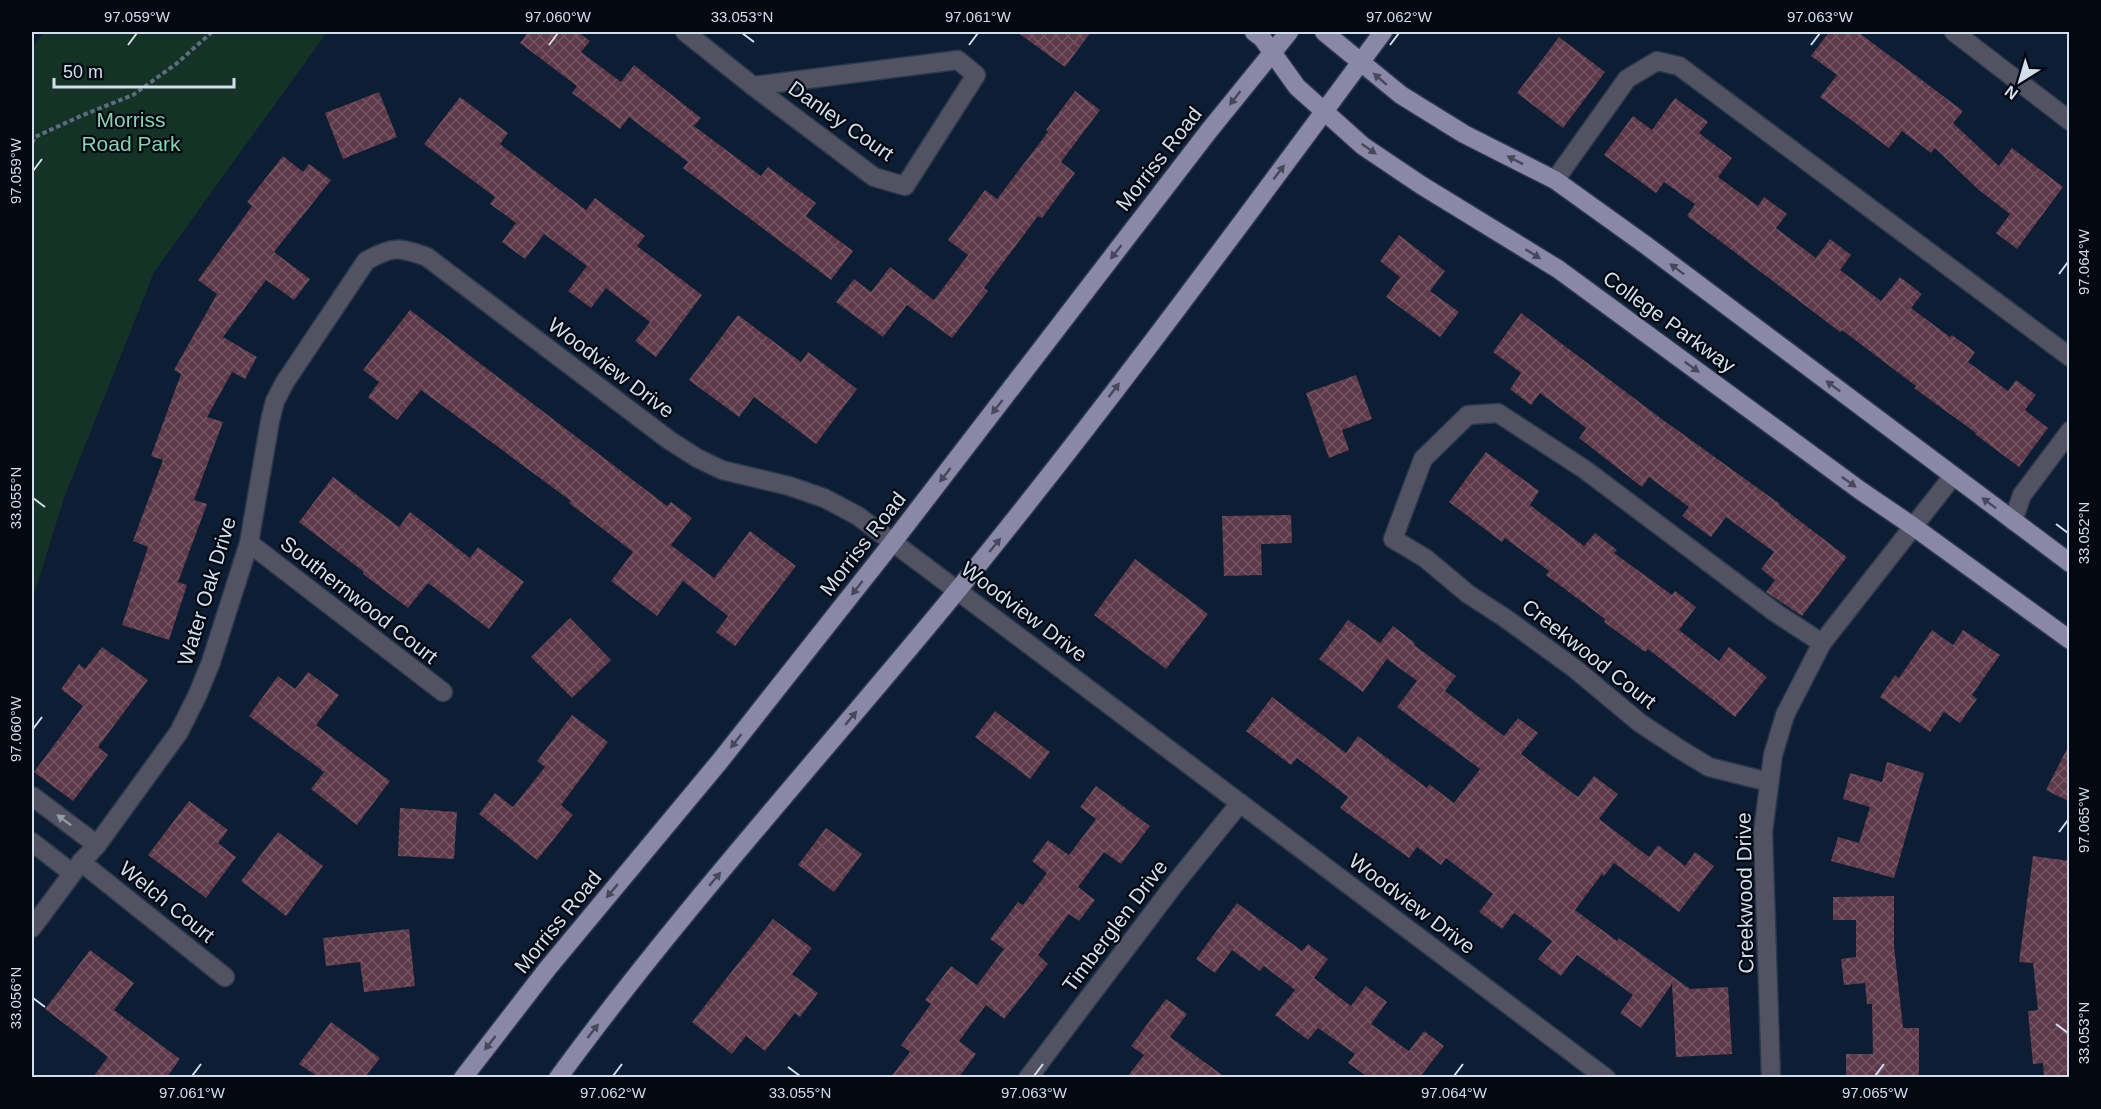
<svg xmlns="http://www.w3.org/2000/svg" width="2101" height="1109" font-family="Helvetica,sans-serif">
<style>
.park{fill:#143326}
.building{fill:url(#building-cross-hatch)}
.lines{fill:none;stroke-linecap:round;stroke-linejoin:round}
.minor-casing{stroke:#29384d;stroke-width:21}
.major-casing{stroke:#29384d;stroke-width:21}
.path{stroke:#5e6c7f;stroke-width:4;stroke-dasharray:4.5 3;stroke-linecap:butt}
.minor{stroke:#535262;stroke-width:18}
.major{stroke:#8a87a7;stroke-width:18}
.oneway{fill:#46485c}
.oneway2{fill:#9398a8}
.ticks{fill:none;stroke:#d3deed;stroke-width:2}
.labels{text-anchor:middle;stroke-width:4.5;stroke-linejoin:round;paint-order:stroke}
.park-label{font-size:21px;fill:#89d1b0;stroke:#030811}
.street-label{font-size:21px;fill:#d3deed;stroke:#030811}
.neatline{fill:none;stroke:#d3deed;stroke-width:2}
.ticks-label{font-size:15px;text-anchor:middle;fill:#d3deed}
</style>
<defs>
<pattern id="building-cross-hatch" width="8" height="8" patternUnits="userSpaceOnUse" patternTransform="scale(1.5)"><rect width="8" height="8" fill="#5d3949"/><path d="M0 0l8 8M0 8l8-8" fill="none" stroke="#735564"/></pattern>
</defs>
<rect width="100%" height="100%" fill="#0d1d33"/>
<!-- park -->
<polygon class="park" points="44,32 327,32 154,272 64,498 32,601 32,48"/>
<!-- building -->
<g class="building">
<polygon points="528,32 578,32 590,41 581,52 621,82 634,65 701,118 694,126 761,176 768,167 816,203 806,216 853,251 831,280 683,168 688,162 629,117 620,129 572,93 577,86 520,43"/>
<polygon points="1017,32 1091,32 1065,67"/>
<polygon points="1829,32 1858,32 1963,111 1953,123 1999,166 2012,148 2063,187 2017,249 1996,233 2010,214 1980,191 1935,148 1931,153 1902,131 1889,148 1820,97 1837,75 1811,56"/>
<polygon points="1559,37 1605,72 1563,128 1517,93"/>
<polygon points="1075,91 1100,110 1061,162 1075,173 1042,218 1038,216 984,288 988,291 952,338 907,305 883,337 836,302 854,279 871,292 890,267 934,300 968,255 948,240 985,190 997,199 1048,132 1046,130"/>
<polygon points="379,92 397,137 343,159 325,113"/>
<polygon points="460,97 508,133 500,144 586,210 595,198 645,236 637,246 702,295 656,357 635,341 650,322 606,288 591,308 568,291 587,266 544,234 525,259 502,242 516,223 490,204 495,197 424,144"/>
<polygon points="1675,98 1708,122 1699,133 1732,158 1718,177 1758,206 1764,197 1787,214 1776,228 1816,258 1830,239 1851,255 1840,270 1881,301 1900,277 1922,294 1911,308 1950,337 1952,335 1975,352 1968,362 2008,391 2016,380 2036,395 2025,410 2048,428 2019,467 1975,434 1976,433 1914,388 1916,386 1842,330 1840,332 1687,216 1695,204 1664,182 1656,193 1604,155 1633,116 1652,130"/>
<polygon points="283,156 303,172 309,164 331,180 274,252 310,279 294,300 266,280 223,337 257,357 245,379 232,372 207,417 223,422 194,500 207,504 178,582 187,585 169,640 122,625 148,547 133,541 163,460 151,456 181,374 174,370 217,294 198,280 252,206 247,202"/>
<polygon points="1399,235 1445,271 1430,291 1459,312 1440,337 1386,297 1400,277 1380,261"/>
<polygon points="410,310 667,506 671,502 692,518 671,545 714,578 750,531 796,566 735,646 716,632 728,616 683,581 657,616 611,581 633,552 569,503 571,501 421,390 397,420 368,397 379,382 363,370"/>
<polygon points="1521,313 1659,417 1780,504 1779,505 1847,557 1802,616 1766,592 1775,580 1761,569 1774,552 1726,517 1711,537 1682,516 1689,507 1649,477 1642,487 1579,438 1586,428 1540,393 1531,405 1510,389 1521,373 1493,352"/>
<polygon points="738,315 801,362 808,352 857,389 816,444 754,397 739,417 689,380"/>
<polygon points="1356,375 1372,419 1342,430 1349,450 1329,458 1306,393"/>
<polygon points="1486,452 1539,491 1530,505 1584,546 1595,533 1617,550 1614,553 1672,595 1675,591 1696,607 1679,630 1719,661 1729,647 1767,677 1735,717 1648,649 1645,652 1604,622 1605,619 1546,575 1549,571 1505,538 1502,542 1449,502"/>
<polygon points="333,477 399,527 410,512 470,558 478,547 524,582 489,629 428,583 408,608 363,574 364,572 299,522"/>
<polygon points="1291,515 1292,543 1261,544 1262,575 1224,576 1222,516"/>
<polygon points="1135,559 1208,614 1166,669 1094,615"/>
<polygon points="570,618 611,660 572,698 531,657"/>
<polygon points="1348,620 1380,643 1393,626 1415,643 1414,645 1456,676 1445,691 1504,736 1518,718 1538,733 1521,754 1578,797 1594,776 1618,794 1599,819 1649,857 1658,845 1685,866 1695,852 1714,866 1679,912 1614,863 1604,876 1602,874 1575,910 1617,941 1619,938 1690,989 1728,987 1732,1054 1676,1057 1672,984 1641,1028 1620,1013 1633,995 1577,955 1561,976 1538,959 1552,941 1514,913 1502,929 1479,912 1493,894 1446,858 1441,865 1417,847 1409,858 1340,808 1348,797 1297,758 1291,765 1246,731 1272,697 1346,753 1358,736 1427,788 1429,784 1454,803 1480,769 1397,707 1417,681 1387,659 1363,692 1319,659"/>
<polygon points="1932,630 1953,645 1963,630 2000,655 1972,695 1977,699 1960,723 1944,712 1930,732 1880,697 1895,675 1899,678"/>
<polygon points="102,647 148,680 98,747 108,755 73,801 34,772 83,706 61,689 79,664 85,669"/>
<polygon points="308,672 339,695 316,725 390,781 357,825 311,789 324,772 249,716 278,676 295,689"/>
<polygon points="995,711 1050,752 1030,779 975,737"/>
<polygon points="572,715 608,742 561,805 573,815 537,860 479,814 495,793 513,807 545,767 537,761"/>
<polygon points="2070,743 2070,802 2046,790"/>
<polygon points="1887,762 1924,773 1894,878 1831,861 1838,837 1859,843 1870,807 1843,799 1850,773 1882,782"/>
<polygon points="1096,786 1150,826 1121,864 1104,852 1078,887 1095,900 1079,921 1069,914 1038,955 1048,964 1004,1019 986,1005 959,1041 976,1054 959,1077 891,1077 910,1052 901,1045 931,1004 925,1000 951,966 977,985 1004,949 990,939 1018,902 1023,905 1047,873 1032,861 1048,840 1069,855 1096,819 1080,807"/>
<polygon points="189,801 228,830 218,843 236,857 206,898 148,855"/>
<polygon points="400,808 457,812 454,859 398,856"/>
<polygon points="826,828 862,854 834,892 798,865"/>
<polygon points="278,832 323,866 286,916 241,881"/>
<polygon points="2033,856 2070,861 2070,1077 2044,1077 2043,1063 2033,1064 2028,1011 2038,1010 2033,963 2019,962"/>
<polygon points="1894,896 1894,946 1903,1028 1919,1028 1919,1077 1846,1077 1846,1054 1873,1054 1872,1004 1867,1004 1865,983 1844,985 1841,959 1856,957 1856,920 1833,920 1833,897"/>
<polygon points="1237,903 1302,951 1308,944 1328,959 1314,978 1351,1006 1366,986 1387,1002 1371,1024 1409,1051 1424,1031 1444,1046 1420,1077 1368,1077 1348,1063 1355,1054 1318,1028 1308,1040 1275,1015 1295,990 1264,966 1260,971 1232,950 1215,973 1196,959"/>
<polygon points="773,919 812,948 792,974 818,993 800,1017 795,1013 765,1051 746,1036 732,1054 692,1022"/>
<polygon points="409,929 415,986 364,992 360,962 326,966 323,938"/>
<polygon points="90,950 134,983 114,1010 180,1059 167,1077 93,1077 108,1057 45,1009"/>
<polygon points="1166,999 1187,1014 1170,1037 1225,1077 1127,1077 1144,1055 1131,1046"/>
<polygon points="331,1022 380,1058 365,1077 318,1077 299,1064"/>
</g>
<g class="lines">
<defs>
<g id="minor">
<polyline points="685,32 753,86"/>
<polyline points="1954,32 2070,121"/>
<polygon points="958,60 976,75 905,186 874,177 753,86"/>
<polyline points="1555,180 1627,79 1657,61 1679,66 2070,357"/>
<polyline points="2013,521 2022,495 2070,431"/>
<polyline points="249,543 443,692"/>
<polyline points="1769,782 1709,767 1681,750 1640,723 1574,668 1505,618 1468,594 1425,558 1393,539 1423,459 1468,415 1498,413 1584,469 1776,613 1822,643"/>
<polyline points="32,796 97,845"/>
<polyline points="32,842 72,873"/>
<polyline points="81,862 225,977"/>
<path d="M32 928 81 862 97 845 179 732 197 696 211 662 249 543 270 421 275 401 285 382 366 261C392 246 399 247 427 257L669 440 697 458 722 470 789 486 824 498 858 516 1606 1078"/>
<polyline points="1028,1078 1177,881 1240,803"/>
<polyline points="1771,1078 1763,832 1773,755 1785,715 1822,643 1953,476"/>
</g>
<g id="major">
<polyline points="1254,32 1262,38 1297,87 1363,146 1421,185 1558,269 1861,491 1914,527 2070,640"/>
<polyline points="1324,32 1401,95 1464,134 1555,180 1647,246 2070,563"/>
<polyline points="463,1078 548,968 720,761 893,542 1208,132 1289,32"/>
<path d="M558 1078C683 907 827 750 961 586 1108 406 1245 218 1383 32"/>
</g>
</defs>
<!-- minor casing -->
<use href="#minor" class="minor-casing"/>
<!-- major casing -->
<use href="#major" class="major-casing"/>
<!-- path -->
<polyline class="path" points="32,143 35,137 83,115 133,95 176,64 212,32"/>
<!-- minor -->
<use href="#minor" class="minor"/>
<!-- major -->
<use href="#major" class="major"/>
</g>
<!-- one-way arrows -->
<defs><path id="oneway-solid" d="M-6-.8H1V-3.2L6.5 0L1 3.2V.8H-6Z" transform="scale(1.5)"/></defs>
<g class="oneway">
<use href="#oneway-solid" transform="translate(1380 79) rotate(-139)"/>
<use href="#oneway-solid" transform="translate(1235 98) rotate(128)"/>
<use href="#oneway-solid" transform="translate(1369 149) rotate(35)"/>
<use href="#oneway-solid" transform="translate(1515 160) rotate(-153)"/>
<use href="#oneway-solid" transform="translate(1279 172) rotate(-53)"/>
<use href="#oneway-solid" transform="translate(1116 252) rotate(128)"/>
<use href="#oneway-solid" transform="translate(1533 254) rotate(32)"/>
<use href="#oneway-solid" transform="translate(1677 269) rotate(-143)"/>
<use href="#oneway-solid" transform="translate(1692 367) rotate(36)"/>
<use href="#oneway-solid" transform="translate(1833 386) rotate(-143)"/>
<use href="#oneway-solid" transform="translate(1114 390) rotate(-53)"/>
<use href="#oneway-solid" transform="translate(997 407) rotate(128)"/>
<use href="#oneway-solid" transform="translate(945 475) rotate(128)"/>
<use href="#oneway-solid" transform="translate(1849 482) rotate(36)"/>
<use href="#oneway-solid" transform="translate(1989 503) rotate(-143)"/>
<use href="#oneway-solid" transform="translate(995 545) rotate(-51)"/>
<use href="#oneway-solid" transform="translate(857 588) rotate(128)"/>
<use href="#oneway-solid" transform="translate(851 718) rotate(-50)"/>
<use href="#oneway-solid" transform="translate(736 741) rotate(128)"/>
<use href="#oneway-solid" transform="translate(715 879) rotate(-50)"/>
<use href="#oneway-solid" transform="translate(612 891) rotate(130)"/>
<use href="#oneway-solid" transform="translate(593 1031) rotate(-52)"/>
<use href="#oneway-solid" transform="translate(490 1043) rotate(128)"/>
</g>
<use class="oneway2" href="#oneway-solid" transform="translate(64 820) rotate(-143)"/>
<!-- ticks -->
<path class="ticks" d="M742 33 754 42M128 45 137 33M549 45 558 33M969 45 978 33M1390 45 1399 33M1811 45 1820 33M33 171 42 159M2059 274 2068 262M33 498 45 507M2056 524 2068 533M33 729 42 717M2059 832 2068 820M33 998 45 1007M2056 1024 2068 1033M788 1067 800 1076M192 1076 201 1064M613 1076 622 1064M1034 1076 1043 1064M1454 1076 1463 1064M1875 1076 1884 1064"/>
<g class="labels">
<!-- park labels -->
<g class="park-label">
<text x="131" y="127">Morriss<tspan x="131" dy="24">Road Park</tspan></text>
</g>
<!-- street labels -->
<g class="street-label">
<text transform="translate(841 121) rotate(35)" y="7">Danley Court</text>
<text transform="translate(1159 159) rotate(-52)" y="7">Morriss Road</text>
<text transform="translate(1669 322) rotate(36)" y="7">College Parkway</text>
<text transform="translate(611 368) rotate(37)" y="7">Woodview Drive</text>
<text transform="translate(863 544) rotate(-52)" y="7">Morriss Road</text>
<text transform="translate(207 591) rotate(-73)" y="7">Water Oak Drive</text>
<text transform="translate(359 600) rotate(38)" y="7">Southernwood Court</text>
<text transform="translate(1024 612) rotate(37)" y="7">Woodview Drive</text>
<text transform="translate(1589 654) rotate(38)" y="7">Creekwood Court</text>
<text transform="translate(1745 893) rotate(-91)" y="7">Creekwood Drive</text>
<text transform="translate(167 902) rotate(39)" y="7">Welch Court</text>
<text transform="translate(1412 904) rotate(37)" y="7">Woodview Drive</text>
<text transform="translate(558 922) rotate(-51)" y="7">Morriss Road</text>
<text transform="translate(1115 926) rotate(-53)" y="7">Timberglen Drive</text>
</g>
</g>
<!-- border -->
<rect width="2101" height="1109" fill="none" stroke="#030811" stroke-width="66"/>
<!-- north arrow -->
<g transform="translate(2020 81) rotate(217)" stroke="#030811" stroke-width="4.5" paint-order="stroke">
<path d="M0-4.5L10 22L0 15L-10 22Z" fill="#d3deed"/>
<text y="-9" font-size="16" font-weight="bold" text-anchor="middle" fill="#d3deed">N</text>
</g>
<!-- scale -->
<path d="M54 78v9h180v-9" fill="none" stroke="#d3deed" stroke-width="3"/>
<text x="63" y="78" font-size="18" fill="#d3deed" stroke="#030811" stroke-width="4.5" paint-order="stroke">50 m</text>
<rect x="33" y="33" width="2035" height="1043" class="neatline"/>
<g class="ticks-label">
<text x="137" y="22">97.059°W</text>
<text x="558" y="22">97.060°W</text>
<text x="742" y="22">33.053°N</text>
<text x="978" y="22">97.061°W</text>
<text x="1399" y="22">97.062°W</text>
<text x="1820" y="22">97.063°W</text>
<text transform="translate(16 171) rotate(-90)" y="5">97.059°W</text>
<text transform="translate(2084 262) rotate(-90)" y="5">97.064°W</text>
<text transform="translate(16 498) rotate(-90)" y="5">33.055°N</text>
<text transform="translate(2084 533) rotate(-90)" y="5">33.052°N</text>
<text transform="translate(16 729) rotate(-90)" y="5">97.060°W</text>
<text transform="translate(2084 820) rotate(-90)" y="5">97.065°W</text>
<text transform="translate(16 998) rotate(-90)" y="5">33.056°N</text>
<text transform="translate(2084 1033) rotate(-90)" y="5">33.053°N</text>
<text x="192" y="1098">97.061°W</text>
<text x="613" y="1098">97.062°W</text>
<text x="800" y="1098">33.055°N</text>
<text x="1034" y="1098">97.063°W</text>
<text x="1454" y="1098">97.064°W</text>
<text x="1875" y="1098">97.065°W</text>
</g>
</svg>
